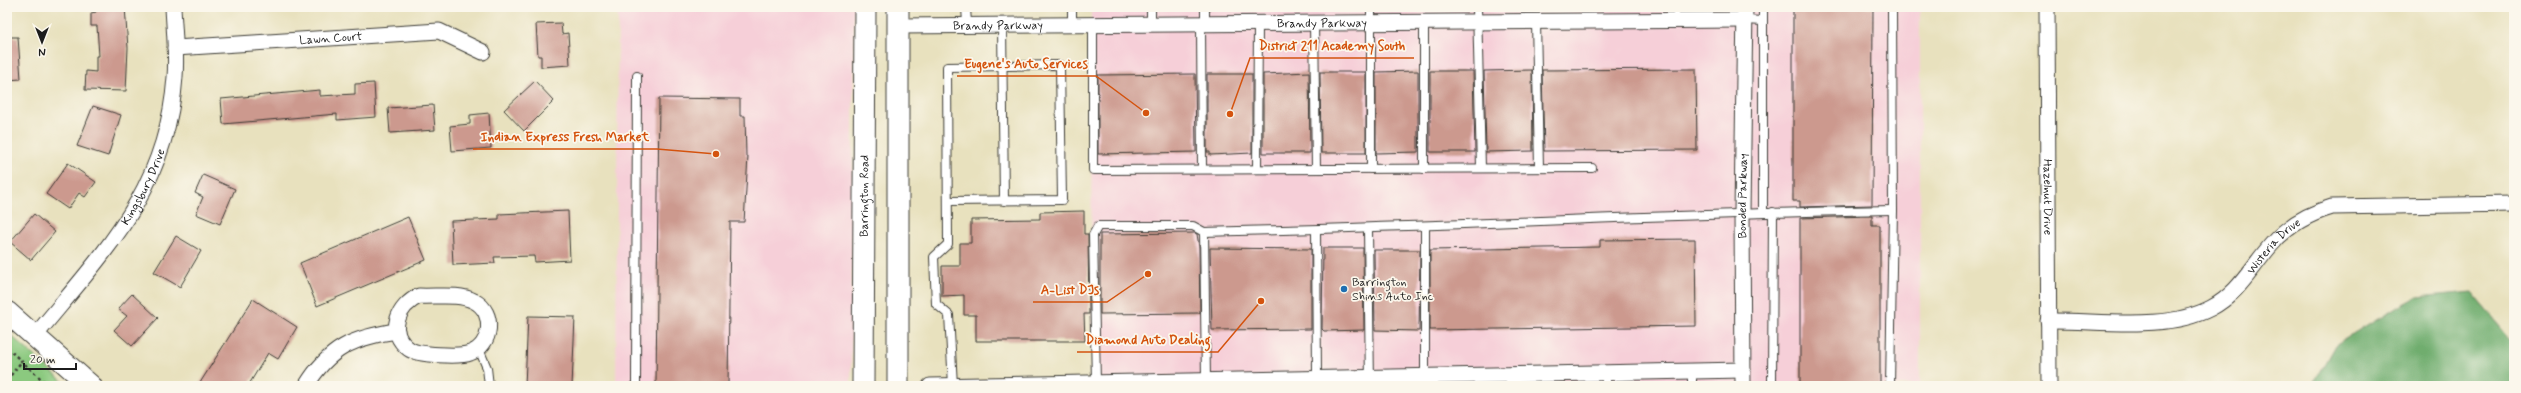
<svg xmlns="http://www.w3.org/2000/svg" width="2521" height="393" font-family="Mynerve,sans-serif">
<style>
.built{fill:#f6cfd8}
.green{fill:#8bc97f;stroke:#54724e}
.forest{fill:#70ad6e;stroke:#466445}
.building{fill:#cc998e}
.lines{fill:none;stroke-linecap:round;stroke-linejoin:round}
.lane-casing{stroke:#3b3a34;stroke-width:10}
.street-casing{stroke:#3b3a34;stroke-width:17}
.secondary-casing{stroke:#3b3a34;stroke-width:23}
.path{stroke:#3b3a34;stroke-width:2.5;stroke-dasharray:3 3;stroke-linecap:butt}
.lane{stroke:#fff;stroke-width:8}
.street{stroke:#fff;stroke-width:15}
.secondary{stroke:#fff;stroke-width:21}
.poi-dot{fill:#1f6fb2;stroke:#fbf7ec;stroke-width:1.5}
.labels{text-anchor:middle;stroke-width:3.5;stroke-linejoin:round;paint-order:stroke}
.street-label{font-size:12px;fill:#1c1c1c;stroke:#fbf7ec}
.poi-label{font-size:12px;fill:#1c1c1c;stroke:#fbf7ec;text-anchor:start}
.leader{fill:none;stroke:#d4530e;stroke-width:1.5}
.callout-dot{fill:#d4530e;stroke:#fbf7ec;stroke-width:1.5}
.callout-label{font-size:13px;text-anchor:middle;font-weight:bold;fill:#d4530e;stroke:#fbf7ec;stroke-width:3.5;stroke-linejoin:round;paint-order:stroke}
</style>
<rect width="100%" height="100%" fill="#fbf7ec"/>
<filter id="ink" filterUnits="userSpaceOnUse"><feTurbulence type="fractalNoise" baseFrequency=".025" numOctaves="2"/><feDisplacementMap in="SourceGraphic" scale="8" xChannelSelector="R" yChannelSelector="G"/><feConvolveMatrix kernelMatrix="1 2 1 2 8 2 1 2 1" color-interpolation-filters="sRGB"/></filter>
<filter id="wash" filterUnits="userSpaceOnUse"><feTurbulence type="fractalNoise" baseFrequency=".012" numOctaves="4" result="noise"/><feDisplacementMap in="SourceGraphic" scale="16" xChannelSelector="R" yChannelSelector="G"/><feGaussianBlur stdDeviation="0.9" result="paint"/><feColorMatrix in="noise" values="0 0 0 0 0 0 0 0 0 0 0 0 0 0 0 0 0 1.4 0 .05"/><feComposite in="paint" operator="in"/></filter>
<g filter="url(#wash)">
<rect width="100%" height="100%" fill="#e8e1be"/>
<!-- built -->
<g class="built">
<polygon points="618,7 854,7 851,386 616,386"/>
<polygon points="1091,7 1920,7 1920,386 1092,386"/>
</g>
<!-- green -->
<polygon class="green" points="7,332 68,386 7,386"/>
<!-- forest -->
<polygon class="forest" points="2472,292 2514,343 2514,386 2312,386 2335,345 2378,318 2417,297"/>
<g id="blocks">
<!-- building -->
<g class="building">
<polygon points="96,7 125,7 128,48 126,91 85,90 86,71 96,72 96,56 99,56 97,26 91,26 91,13 96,12"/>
<polygon points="1793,7 1873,7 1872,205 1800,207 1800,201 1793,201"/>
<polygon points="561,23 562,34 568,33 570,65 541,67 541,56 538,56 536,24"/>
<polygon points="7,37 18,37 21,79 7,80"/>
<polygon points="1696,69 1697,150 1544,151 1542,70"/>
<polygon points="1532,70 1533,151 1486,152 1484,71"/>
<polygon points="1418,71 1418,152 1376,153 1376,72"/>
<polygon points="1430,71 1473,71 1475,152 1430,152"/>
<polygon points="1309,72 1310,153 1263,153 1263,74"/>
<polygon points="1320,72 1366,72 1366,153 1321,153"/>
<polygon points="1207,74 1252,74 1252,153 1210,155 1210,152 1207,152"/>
<polygon points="1098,75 1195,74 1196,152 1098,154"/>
<polygon points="535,81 554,101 524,131 504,110"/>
<polygon points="374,83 376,117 337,120 337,114 223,124 221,99 320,90 320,96 355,94 355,84"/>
<polygon points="659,98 740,99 740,116 745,116 746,156 748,156 744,222 730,222 728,386 656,386"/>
<polygon points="433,105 435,130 390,133 388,108"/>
<polygon points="93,106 121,115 108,156 77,146"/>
<polygon points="489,113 491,148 452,151 450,126 470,124 470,115"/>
<polygon points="68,163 96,182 85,197 79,193 68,209 46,194"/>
<polygon points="203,175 235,189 220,224 196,214 203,197 195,193"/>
<polygon points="568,211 570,260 535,262 534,256 494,257 495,263 453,265 451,221 499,219 499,214"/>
<polygon points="1084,211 1084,234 1088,234 1089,314 1084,314 1085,341 976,341 976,315 964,315 964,295 942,296 942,266 960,266 960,243 971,243 971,220 1040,219 1040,212"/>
<polygon points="34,214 55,232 31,260 10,242"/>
<polygon points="1872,216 1872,225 1880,225 1880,386 1800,386 1800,218"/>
<polygon points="408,217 426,260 317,306 300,263"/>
<polygon points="1195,233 1197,234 1199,247 1200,313 1100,314 1100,234"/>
<polygon points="176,236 201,251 180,287 154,272"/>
<polygon points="1695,239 1696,326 1430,330 1430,250 1600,247 1600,240"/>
<polygon points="1210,248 1311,249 1311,329 1212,330"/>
<polygon points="1323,248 1363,248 1364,330 1324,331 1322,329"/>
<polygon points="1374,250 1420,250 1419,331 1375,330"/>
<polygon points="132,294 158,318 132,346 114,330 127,316 118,309"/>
<polygon points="253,299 297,327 278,359 268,353 248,386 198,386"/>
<polygon points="528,316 575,317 572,386 525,386"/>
</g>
</g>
</g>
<g filter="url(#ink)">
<use href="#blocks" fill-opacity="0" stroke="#3b3a34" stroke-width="1"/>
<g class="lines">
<defs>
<g id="lane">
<polyline points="966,7 967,24"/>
<polyline points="1072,7 1072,24"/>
<polyline points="1151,7 1151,23"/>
<polyline points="1205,7 1205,24"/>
<polyline points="1371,7 1371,169"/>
<polyline points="1477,7 1481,168"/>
<polyline points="1745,20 1763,21"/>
<polyline points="1536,21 1539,168"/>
<polyline points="1424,22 1424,169"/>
<polyline points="1314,23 1316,169"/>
<polyline points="1002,24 1004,201"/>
<polyline points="1093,24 1093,170 1592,168"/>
<polyline points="1201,24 1202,169"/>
<polyline points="1257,169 1258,23"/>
<polyline points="948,201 1062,200 1060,65 947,67 948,244 934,257 936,304 949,315 953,385"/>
<polyline points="1763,212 1763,7"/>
<polyline points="1425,226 1425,376"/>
<polyline points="1368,229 1370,386"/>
<polyline points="1316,230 1317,377"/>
<polyline points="1204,232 1206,380"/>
<polyline points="479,349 487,368 489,386"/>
<polyline points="1692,371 1692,386"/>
<polyline points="1606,373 1606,386"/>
<path d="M1096 382 1093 235 1098 226H1193L1204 232C1434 227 1663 214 1893 210"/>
<polyline points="636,386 637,76"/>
<polyline points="1772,386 1773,212"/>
<polyline points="1890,386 1893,210 1892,7"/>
</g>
<g id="street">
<path id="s1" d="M2047 7 2049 386"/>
<path id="s2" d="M898 26 1745 20"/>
<path id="s3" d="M175 48 439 31 483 52"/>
<path d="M419 296C436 297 459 293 474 301 496 312 492 346 470 353 460 357 417 355 409 349 386 332 398 306 419 296Z"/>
<path id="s4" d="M2048 321C2098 320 2165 332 2211 308 2238 294 2251 268 2271 245 2287 226 2308 214 2332 207L2514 204"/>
<path id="s5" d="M35 336C103 253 167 191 175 77 177 54 174 30 173 7"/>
<path d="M306 386C329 348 354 337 397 331"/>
<polyline points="930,386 1743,370"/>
<path id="s6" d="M1743 386 1742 212 1745 7"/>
</g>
<g id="secondary">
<polyline points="898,7 898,386"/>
<polyline points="7,312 91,386"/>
<path id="s7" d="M863 386 865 7"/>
</g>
</defs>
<!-- lane casing -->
<use href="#lane" class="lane-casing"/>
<!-- street casing -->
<use href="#street" class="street-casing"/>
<!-- secondary casing -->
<use href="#secondary" class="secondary-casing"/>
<!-- path -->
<g class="path">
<polyline points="7,348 49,386"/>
<polyline points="7,380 22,361"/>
</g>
<!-- lane -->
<use href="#lane" class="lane"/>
<!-- street -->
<use href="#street" class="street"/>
<!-- secondary -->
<use href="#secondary" class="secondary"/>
</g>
</g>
<!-- markers -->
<circle class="poi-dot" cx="1344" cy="289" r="4"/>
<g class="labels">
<!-- street labels -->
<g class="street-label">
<text dy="4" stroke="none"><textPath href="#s2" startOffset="424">Brandy Parkway</textPath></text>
<text dy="4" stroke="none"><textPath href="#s2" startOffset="100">Brandy Parkway</textPath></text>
<text dy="4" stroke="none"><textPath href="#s3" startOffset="156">Lawn Court</textPath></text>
<text dy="4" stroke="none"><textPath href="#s5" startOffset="185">Kingsbury Drive</textPath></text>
<text dy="4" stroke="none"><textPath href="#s7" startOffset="190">Barrington Road</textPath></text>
<text dy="4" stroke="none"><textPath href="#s6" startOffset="190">Bonded Parkway</textPath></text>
<text dy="4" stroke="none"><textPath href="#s1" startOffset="190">Hazelnut Drive</textPath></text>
<text dy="4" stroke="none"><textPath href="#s4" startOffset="254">Wisteria Drive</textPath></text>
</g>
<!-- poi labels -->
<g class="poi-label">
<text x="1352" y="286">Barrington<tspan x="1352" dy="14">Shins Auto Inc</tspan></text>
</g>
</g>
<!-- callouts -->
<path class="leader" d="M1230 114L1250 58H1414M1146 113L1096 76H957M716 154L657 149H473M1148 274L1107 302H1033M1261 301L1218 352H1077"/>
<g class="callout-dot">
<circle cx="1230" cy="114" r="4"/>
<circle cx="1146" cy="113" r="4"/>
<circle cx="716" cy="154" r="4"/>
<circle cx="1148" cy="274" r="4"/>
<circle cx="1261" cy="301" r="4"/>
</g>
<g class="callout-label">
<text x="1332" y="50">District 211 Academy South</text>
<text x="1026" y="68">Eugene's Auto Services</text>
<text x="565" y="141">Indian Express Fresh Market</text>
<text x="1070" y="294">A-List DJs</text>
<text x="1148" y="344">Diamond Auto Dealing</text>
</g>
<!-- margin -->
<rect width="2521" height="393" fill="none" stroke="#fbf7ec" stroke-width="24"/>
<!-- north arrow -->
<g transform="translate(42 42) rotate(180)" stroke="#fbf7ec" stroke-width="3" paint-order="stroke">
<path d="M0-3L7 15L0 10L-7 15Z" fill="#1c1c1c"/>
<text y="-6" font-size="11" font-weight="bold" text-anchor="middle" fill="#1c1c1c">N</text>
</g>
<!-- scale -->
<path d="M24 363v6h52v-6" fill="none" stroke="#1c1c1c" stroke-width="2"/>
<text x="30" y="363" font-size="12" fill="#1c1c1c" stroke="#fbf7ec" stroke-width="3" paint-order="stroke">20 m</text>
</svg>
